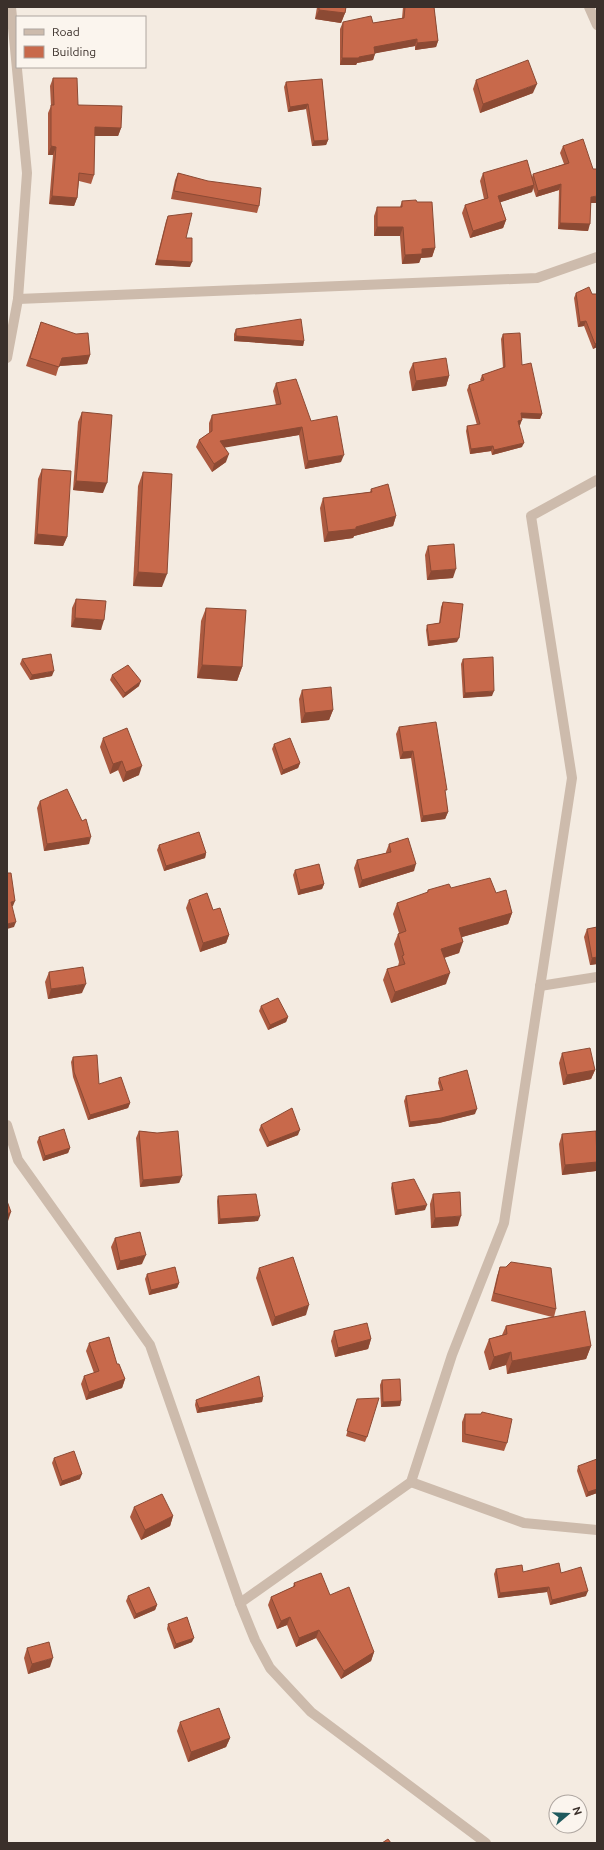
<svg xmlns="http://www.w3.org/2000/svg" width="604" height="1850" font-family="Ubuntu,sans-serif">
<style>
.lines{fill:none;stroke-linecap:round;stroke-linejoin:round}
.minor{stroke:#cdbbac;stroke-width:10}
.wall{fill:#ac5a40}
.shaded-wall{fill:#8c4a34}
.building{fill:#c8694b;stroke:#8c4a34}
</style>
<rect width="100%" height="100%" fill="#f4ebe1"/>
<g class="lines">
<!-- minor -->
<g class="minor">
<polyline points="589,7 597,25"/>
<polyline points="18,299 537,278 597,257"/>
<polyline points="7,358 18,299 27,173 11,7"/>
<polyline points="540,986 597,977"/>
<polyline points="7,1125 18,1160 150,1345 240,1603 255,1640 270,1668 311,1712 486,1843"/>
<polyline points="411,1482 524,1523 597,1530"/>
<polyline points="240,1603 411,1482 452,1355 504,1223 572,778 531,516 597,480"/>
</g>
</g>
<!-- wall -->
<g class="wall">
<polygon points="317,7 346,7 345,13 341,23 315,19"/>
<polygon points="403,7 434,7 438,41 436,47 415,50 415,46 375,53 373,60 357,63 356,65 340,65 340,29 343,22 373,23 402,18"/>
<polygon points="53,78 78,105 121,128 118,136 94,136 94,175 91,184 79,181 77,198 74,206 49,204 53,155 48,155 48,113 51,106 50,86"/>
<polygon points="322,79 328,140 326,145 312,146 306,109 288,112 284,87 286,82"/>
<polygon points="476,80 533,93 480,113 473,89"/>
<polygon points="563,146 591,203 588,231 558,229 559,190 536,197 533,188 532,192 500,202 506,220 503,228 470,238 462,213 465,205 484,199 480,181 483,173 532,177 533,174 564,164 560,153"/>
<polygon points="178,173 259,206 257,213 171,199 175,180"/>
<polygon points="402,201 417,202 435,248 432,257 421,258 419,263 402,264 400,236 374,236 374,216 377,207 400,207"/>
<polygon points="168,216 186,238 190,267 155,265 166,221"/>
<polygon points="576,293 592,294 597,294 597,347 593,349 584,326 578,327 574,298"/>
<polygon points="41,322 90,355 87,364 59,366 56,376 26,366"/>
<polygon points="236,329 304,341 303,346 234,341 234,334"/>
<polygon points="503,334 522,365 542,414 540,419 522,418 520,425 519,426 522,447 492,455 491,451 470,454 466,431 467,426 477,425 467,390 469,385 481,381 480,380 482,375 503,368 501,339"/>
<polygon points="413,363 449,376 446,386 412,391 409,372"/>
<polygon points="276,383 311,421 341,462 305,469 299,435 224,447 226,462 212,472 196,447 199,440 209,433 209,423 212,415 276,405 273,391"/>
<polygon points="82,412 103,493 73,490 78,422"/>
<polygon points="42,469 67,537 63,546 34,544 38,479"/>
<polygon points="143,472 162,587 133,586 138,486"/>
<polygon points="371,489 396,516 393,526 354,536 353,538 324,542 320,508 323,498 370,492"/>
<polygon points="428,546 453,578 427,580 425,555"/>
<polygon points="76,599 101,630 71,627 72,608"/>
<polygon points="443,602 457,642 428,646 426,630 427,625 439,623 441,607"/>
<polygon points="206,608 242,667 237,681 197,678 201,621"/>
<polygon points="22,659 52,676 30,680 20,664"/>
<polygon points="463,659 492,696 463,698 461,664"/>
<polygon points="112,675 139,686 123,698 110,680"/>
<polygon points="302,690 333,710 329,720 301,723 299,699"/>
<polygon points="399,727 445,794 448,812 445,819 421,822 411,758 400,759 396,734"/>
<polygon points="103,738 139,775 123,782 118,770 110,774 100,747"/>
<polygon points="274,744 300,763 298,768 281,775 272,749"/>
<polygon points="40,801 82,821 89,844 44,851 37,808"/>
<polygon points="389,844 414,871 359,888 354,868 357,860 386,853 386,852"/>
<polygon points="159,845 206,853 205,858 164,871 157,850"/>
<polygon points="295,870 324,884 322,889 298,895 293,875"/>
<polygon points="451,888 496,893 512,913 508,924 462,937 459,953 444,958 446,984 391,1003 383,980 387,969 398,966 399,962 394,944 398,934 399,933 393,914 397,903 427,893 428,890"/>
<polygon points="189,900 213,910 229,935 226,943 200,952 186,908"/>
<polygon points="587,929 597,964 590,965 584,937"/>
<polygon points="49,972 82,993 48,999 45,982"/>
<polygon points="261,1006 288,1017 286,1022 268,1030 259,1011"/>
<polygon points="562,1053 595,1070 591,1079 563,1085 559,1063"/>
<polygon points="73,1057 99,1084 130,1103 128,1108 88,1120 73,1077 71,1062"/>
<polygon points="439,1078 475,1114 439,1123 409,1127 404,1101 406,1096 440,1090 438,1083"/>
<polygon points="261,1125 298,1135 267,1147 259,1130"/>
<polygon points="139,1131 157,1133 182,1176 179,1183 140,1187 136,1138"/>
<polygon points="562,1134 597,1137 597,1169 596,1171 562,1175 559,1144"/>
<polygon points="39,1137 70,1148 68,1153 43,1161 37,1142"/>
<polygon points="392,1183 425,1210 395,1215 391,1188"/>
<polygon points="433,1194 458,1226 431,1228 430,1204"/>
<polygon points="218,1196 258,1221 218,1224 217,1201"/>
<polygon points="115,1238 142,1264 117,1270 111,1247"/>
<polygon points="500,1267 556,1309 554,1317 591,1346 586,1359 507,1374 506,1365 489,1370 484,1352 489,1339 502,1335 506,1326 552,1317 491,1301 497,1276"/>
<polygon points="259,1268 306,1315 272,1326 256,1278"/>
<polygon points="147,1274 179,1283 177,1288 149,1295 145,1279"/>
<polygon points="334,1331 371,1339 368,1349 335,1357 331,1341"/>
<polygon points="89,1343 117,1364 125,1379 122,1388 86,1400 81,1384 84,1376 94,1373 86,1351"/>
<polygon points="382,1380 401,1401 400,1406 381,1407 380,1385"/>
<polygon points="263,1397 262,1402 197,1413 195,1405 196,1400"/>
<polygon points="356,1404 367,1437 365,1442 346,1436"/>
<polygon points="465,1414 481,1414 507,1443 504,1451 462,1442 462,1422"/>
<polygon points="54,1458 80,1479 60,1486 52,1463"/>
<polygon points="578,1466 597,1493 586,1497 577,1471"/>
<polygon points="134,1507 173,1516 170,1526 141,1540 130,1517"/>
<polygon points="496,1569 523,1572 561,1573 586,1596 550,1605 547,1592 498,1598 494,1574"/>
<polygon points="294,1583 330,1595 374,1652 371,1661 341,1679 316,1638 296,1647 287,1625 277,1629 268,1605 271,1597 293,1587"/>
<polygon points="128,1596 157,1605 155,1610 134,1619 126,1601"/>
<polygon points="168,1624 192,1642 174,1649 167,1629"/>
<polygon points="27,1648 50,1667 28,1674 24,1658"/>
<polygon points="180,1722 230,1738 226,1747 188,1762 177,1731"/>
</g>
<!-- shaded-wall -->
<g class="shaded-wall">
<polygon points="319,10 345,13 341,23 315,19"/>
<polygon points="417,39 415,46 372,54 374,47"/>
<polygon points="438,41 436,47 415,50 417,43"/>
<polygon points="375,54 373,60 357,63 356,65 340,65 342,58 359,57"/>
<polygon points="537,84 533,93 480,113 483,104"/>
<polygon points="308,104 306,109 288,112 290,107"/>
<polygon points="95,127 121,128 118,136 91,136"/>
<polygon points="328,140 326,145 312,146 314,141"/>
<polygon points="51,146 56,147 53,155 48,155"/>
<polygon points="561,184 559,190 536,197 538,191"/>
<polygon points="534,185 532,192 495,204 498,196"/>
<polygon points="52,196 77,198 74,206 49,204"/>
<polygon points="597,196 597,203 589,203 591,197"/>
<polygon points="506,220 503,228 470,238 473,231"/>
<polygon points="560,223 590,224 588,231 558,229"/>
<polygon points="377,227 403,227 400,236 374,236"/>
<polygon points="435,248 432,257 421,258 419,263 402,264 405,255 422,249"/>
<polygon points="157,260 192,262 190,267 155,265"/>
<polygon points="586,321 584,326 578,327 580,322"/>
<polygon points="236,336 304,341 303,346 234,341"/>
<polygon points="597,343 597,347 593,349 595,344"/>
<polygon points="90,355 87,364 59,366 62,358"/>
<polygon points="449,376 446,386 412,391 416,381"/>
<polygon points="521,413 542,414 540,419 519,418"/>
<polygon points="522,420 520,425 516,426 518,421"/>
<polygon points="302,427 299,435 217,449 220,441"/>
<polygon points="524,443 522,447 492,455 494,450"/>
<polygon points="493,446 491,451 470,454 471,449"/>
<polygon points="229,454 226,462 212,472 214,464"/>
<polygon points="344,455 341,462 305,469 308,461"/>
<polygon points="76,481 107,483 103,493 73,490"/>
<polygon points="396,516 393,526 354,536 353,538 324,542 328,532 356,527"/>
<polygon points="37,534 67,537 63,546 34,544"/>
<polygon points="456,569 453,578 427,580 431,571"/>
<polygon points="138,572 167,574 162,587 133,586"/>
<polygon points="75,618 104,620 101,630 71,627"/>
<polygon points="459,638 457,642 428,646 429,641"/>
<polygon points="202,665 242,667 237,681 197,678"/>
<polygon points="54,671 52,676 30,680 32,675"/>
<polygon points="141,681 139,686 123,698 125,693"/>
<polygon points="494,691 492,696 463,698 465,693"/>
<polygon points="333,710 329,720 301,723 305,713"/>
<polygon points="413,751 411,758 400,759 403,752"/>
<polygon points="122,761 118,770 110,774 113,764"/>
<polygon points="300,763 298,768 281,775 283,770"/>
<polygon points="142,766 139,775 123,782 126,772"/>
<polygon points="448,812 445,819 421,822 423,816"/>
<polygon points="91,837 89,844 44,851 47,844"/>
<polygon points="206,853 205,858 164,871 166,866"/>
<polygon points="416,864 414,871 359,888 362,880"/>
<polygon points="324,884 322,889 298,895 300,890"/>
<polygon points="15,901 13,906 9,907 11,902"/>
<polygon points="512,913 508,924 455,939 459,928"/>
<polygon points="16,922 14,927 7,929 7,924"/>
<polygon points="229,935 226,943 200,952 203,943"/>
<polygon points="463,942 459,953 437,960 441,949"/>
<polygon points="597,957 597,964 590,965 592,958"/>
<polygon points="450,973 446,984 391,1003 395,992"/>
<polygon points="86,984 82,993 48,999 51,989"/>
<polygon points="288,1017 286,1022 268,1030 270,1025"/>
<polygon points="595,1070 591,1079 563,1085 567,1075"/>
<polygon points="130,1103 128,1108 88,1120 90,1115"/>
<polygon points="477,1109 475,1114 439,1123 409,1127 410,1122"/>
<polygon points="300,1130 298,1135 267,1147 269,1142"/>
<polygon points="70,1148 68,1153 43,1161 45,1156"/>
<polygon points="597,1162 597,1169 596,1171 562,1175 565,1165"/>
<polygon points="182,1176 179,1183 140,1187 143,1180"/>
<polygon points="427,1205 425,1210 395,1215 397,1210"/>
<polygon points="11,1212 8,1221 7,1221 7,1214"/>
<polygon points="260,1216 258,1221 218,1224 220,1219"/>
<polygon points="461,1216 458,1226 431,1228 435,1218"/>
<polygon points="146,1255 142,1264 117,1270 120,1261"/>
<polygon points="179,1283 177,1288 149,1295 151,1290"/>
<polygon points="309,1305 306,1315 272,1326 275,1317"/>
<polygon points="371,1339 368,1349 335,1357 338,1348"/>
<polygon points="591,1346 586,1359 507,1374 512,1361"/>
<polygon points="511,1352 506,1365 489,1370 494,1357"/>
<polygon points="125,1379 122,1388 86,1400 89,1392"/>
<polygon points="263,1397 262,1402 197,1413 199,1408"/>
<polygon points="401,1401 400,1406 381,1407 383,1402"/>
<polygon points="82,1474 80,1479 60,1486 62,1481"/>
<polygon points="597,1489 597,1493 586,1497 588,1492"/>
<polygon points="173,1516 170,1526 141,1540 145,1530"/>
<polygon points="549,1587 547,1592 498,1598 500,1593"/>
<polygon points="588,1591 586,1596 550,1605 552,1600"/>
<polygon points="157,1605 155,1610 134,1619 136,1614"/>
<polygon points="290,1617 287,1625 277,1629 281,1621"/>
<polygon points="319,1630 316,1638 296,1647 299,1638"/>
<polygon points="194,1638 192,1642 174,1649 176,1644"/>
<polygon points="374,1652 371,1661 341,1679 344,1671"/>
<polygon points="53,1658 50,1667 28,1674 32,1664"/>
<polygon points="230,1738 226,1747 188,1762 191,1752"/>
</g>
<!-- building -->
<g class="building">
<polygon points="319,7 346,7 345,13 319,10"/>
<polygon points="405,7 434,7 438,41 417,43 417,39 374,47 375,54 359,57 359,58 342,58 343,22 371,16 373,23 404,18"/>
<polygon points="528,60 537,84 483,104 476,80"/>
<polygon points="53,78 77,78 78,105 122,106 121,128 95,127 94,175 79,173 77,198 52,196 56,147 51,146 51,105 54,105"/>
<polygon points="322,79 328,140 314,141 308,104 290,107 286,82"/>
<polygon points="583,139 593,169 597,169 597,196 591,197 590,224 560,223 561,184 538,191 533,174 569,163 563,146"/>
<polygon points="527,160 534,185 498,196 506,220 473,231 465,205 488,198 483,173"/>
<polygon points="178,173 208,181 261,188 259,206 174,191"/>
<polygon points="416,200 417,202 432,202 435,248 422,249 422,254 405,255 403,227 377,227 377,207 402,207 402,201"/>
<polygon points="192,213 186,238 192,238 192,262 157,260 168,216"/>
<polygon points="589,287 592,294 597,294 597,343 595,344 586,321 580,322 576,293"/>
<polygon points="301,319 304,341 236,336 236,329"/>
<polygon points="41,322 76,334 88,333 90,355 62,358 59,367 30,358"/>
<polygon points="520,333 522,365 531,363 542,414 521,413 522,420 518,421 524,443 494,450 493,446 471,449 467,426 480,424 469,385 484,380 482,375 505,367 503,334"/>
<polygon points="446,358 449,376 416,381 413,363"/>
<polygon points="296,379 311,421 337,416 344,455 308,461 302,427 220,441 229,454 214,464 199,440 212,431 212,415 281,404 276,383"/>
<polygon points="82,412 112,415 107,483 76,481"/>
<polygon points="42,469 71,471 67,537 37,534"/>
<polygon points="143,472 172,474 167,574 138,572"/>
<polygon points="388,484 396,516 356,527 356,529 328,532 323,498 372,492 371,489"/>
<polygon points="454,544 456,569 431,571 428,546"/>
<polygon points="76,599 106,601 104,620 75,618"/>
<polygon points="443,602 463,604 459,638 429,641 427,625 440,623"/>
<polygon points="206,608 246,610 242,667 202,665"/>
<polygon points="51,654 54,671 32,675 22,659"/>
<polygon points="493,657 494,691 465,693 463,659"/>
<polygon points="128,665 141,681 125,693 112,675"/>
<polygon points="331,687 333,710 305,713 302,690"/>
<polygon points="436,722 447,790 445,790 448,812 423,816 413,751 403,752 399,727"/>
<polygon points="127,728 142,766 126,772 122,761 113,764 103,738"/>
<polygon points="290,738 300,763 283,770 274,744"/>
<polygon points="67,789 82,821 86,819 91,837 47,844 40,801"/>
<polygon points="199,832 206,853 166,866 159,845"/>
<polygon points="408,838 416,864 362,880 357,860 391,852 389,844"/>
<polygon points="319,864 324,884 300,890 295,870"/>
<polygon points="7,873 11,873 15,901 11,902 16,922 7,924"/>
<polygon points="490,878 496,893 506,890 512,913 459,928 463,942 441,949 450,973 395,992 387,969 405,964 402,956 404,955 398,934 406,931 397,903 428,892 428,890 449,884 451,888"/>
<polygon points="207,893 213,910 220,908 229,935 203,943 189,900"/>
<polygon points="597,927 597,957 592,958 587,929"/>
<polygon points="83,967 86,984 51,989 49,972"/>
<polygon points="278,998 288,1017 270,1025 261,1006"/>
<polygon points="590,1048 595,1070 567,1075 562,1053"/>
<polygon points="97,1055 99,1084 121,1077 130,1103 90,1115 74,1072 73,1057"/>
<polygon points="467,1070 477,1109 441,1118 410,1122 406,1096 443,1090 439,1078"/>
<polygon points="292,1108 300,1130 269,1142 261,1125"/>
<polygon points="64,1129 70,1148 45,1156 39,1137"/>
<polygon points="139,1131 157,1133 178,1131 182,1176 143,1180"/>
<polygon points="596,1131 597,1162 565,1165 562,1134"/>
<polygon points="414,1179 427,1205 397,1210 392,1183"/>
<polygon points="460,1192 461,1216 435,1218 433,1194"/>
<polygon points="256,1194 260,1216 220,1219 218,1196"/>
<polygon points="7,1201 11,1212 7,1214"/>
<polygon points="140,1232 146,1255 120,1261 115,1238"/>
<polygon points="293,1257 309,1305 275,1317 259,1268"/>
<polygon points="511,1262 551,1268 556,1309 494,1293 500,1267 506,1267"/>
<polygon points="175,1267 179,1283 151,1290 147,1274"/>
<polygon points="585,1311 591,1346 512,1361 511,1352 494,1357 489,1339 507,1334 506,1326"/>
<polygon points="367,1323 371,1339 338,1348 334,1331"/>
<polygon points="109,1337 117,1364 119,1364 125,1379 89,1392 84,1376 99,1371 89,1343"/>
<polygon points="259,1376 263,1397 199,1408 196,1400"/>
<polygon points="400,1379 401,1401 383,1402 382,1380"/>
<polygon points="379,1398 367,1437 347,1431 357,1399"/>
<polygon points="482,1412 512,1419 507,1443 465,1434 465,1414 481,1414"/>
<polygon points="74,1451 82,1474 62,1481 54,1458"/>
<polygon points="597,1459 597,1489 588,1492 578,1466"/>
<polygon points="162,1494 173,1516 145,1530 134,1507"/>
<polygon points="559,1563 561,1573 581,1567 588,1591 552,1600 549,1587 500,1593 496,1569 522,1565 523,1572"/>
<polygon points="321,1573 330,1595 349,1587 374,1652 344,1671 319,1630 299,1638 290,1617 281,1621 271,1597 295,1586 294,1583"/>
<polygon points="149,1587 157,1605 136,1614 128,1596"/>
<polygon points="187,1617 194,1638 176,1644 168,1624"/>
<polygon points="49,1642 53,1658 32,1664 27,1648"/>
<polygon points="219,1708 230,1738 191,1752 180,1722"/>
<polygon points="388,1839 391,1843 382,1843"/>
</g>
<!-- border -->
<rect width="604" height="1850" fill="none" stroke="#3b302b" stroke-width="16"/>
<!-- legend -->
<rect x="16" y="16" width="130" height="52" fill="#fbf5ee" stroke="#aea6a0"/>
<rect x="24" y="29" width="20" height="6" fill="#cdbbac" stroke="#aea6a0"/>
<text x="52" y="36" font-size="12" fill="#3b302b">Road</text>
<rect x="24" y="46" width="20" height="12" fill="#c8694b" stroke="#aea6a0"/>
<text x="52" y="56" font-size="12" fill="#3b302b">Building</text>
<!-- north arrow -->
<g transform="translate(568 1814) rotate(71)"><circle r="19" fill="#fbf5ee" stroke="#aea6a0"/>
<path d="M0-3L7 15L0 10L-7 15Z" fill="#1f5a5e"/>
<text y="-6" font-size="11" font-weight="bold" text-anchor="middle" fill="#3b302b">N</text>
</g>
</svg>
